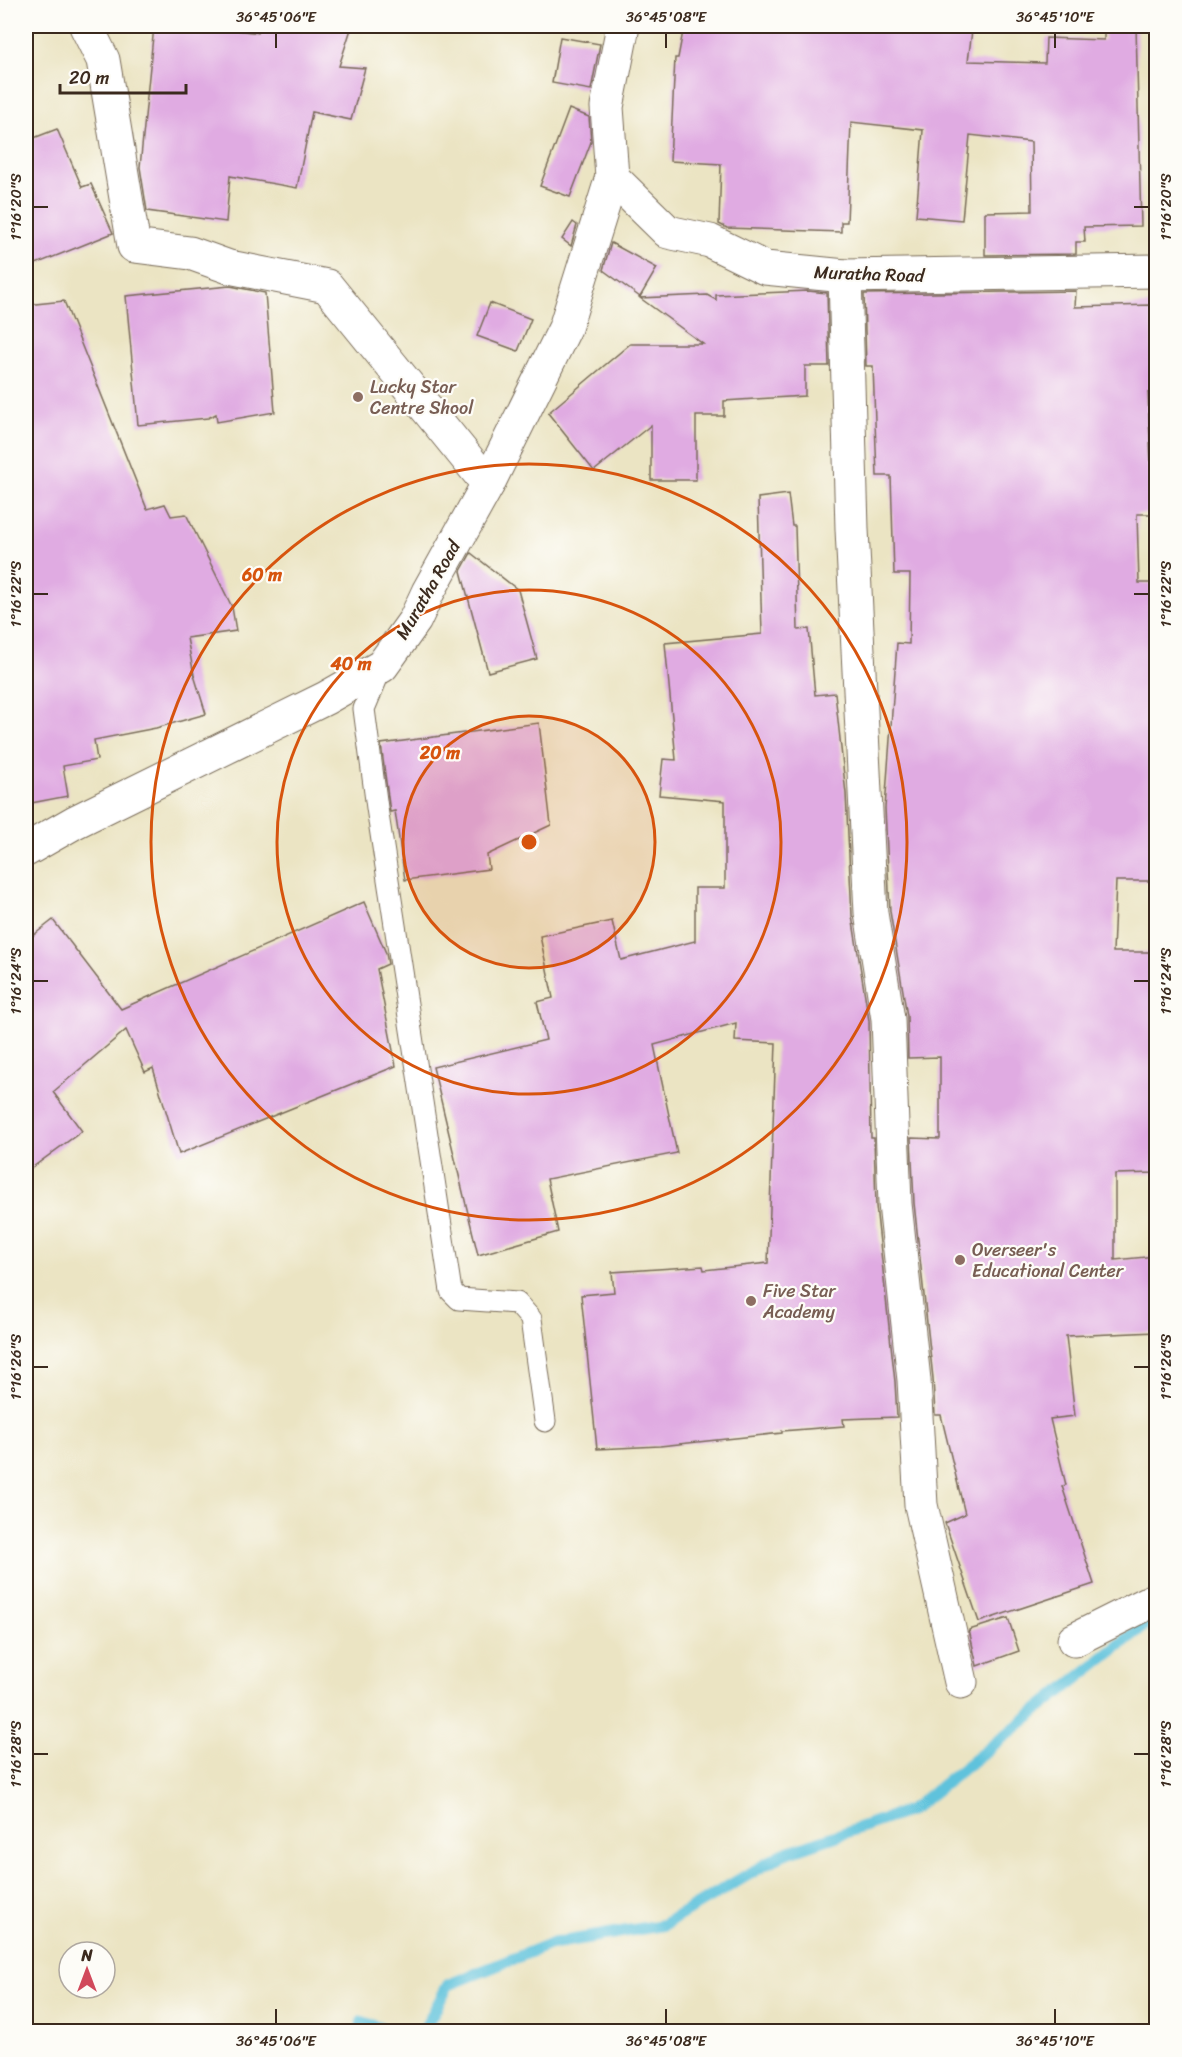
<svg xmlns="http://www.w3.org/2000/svg" width="1182" height="2057" font-family="Sriracha,sans-serif">
<style>
.lines{fill:none;stroke-linecap:round;stroke-linejoin:round}
.stream{stroke:#5ec2dc;stroke-width:12}
.building{fill:#e0abe2}
.service-casing{stroke:#796b58;stroke-width:23}
.minor-casing{stroke:#796b58;stroke-width:35}
.service{stroke:#fff;stroke-width:21}
.minor{stroke:#fff;stroke-width:33}
.ticks{fill:none;stroke:#3b2a1e;stroke-width:2}
.ring{fill:none;stroke:#d7540e;stroke-width:3}
.education-dot{fill:#8d6e63;stroke:#fdfcf7;stroke-width:2}
.labels{text-anchor:middle;stroke-width:4.5;stroke-linejoin:round;paint-order:stroke}
.street-label{font-size:18px;fill:#3b2a1e;stroke:#fdfcf7}
.education-label{font-size:18px;fill:#785e54;stroke:#fdfcf7;text-anchor:start}
.centre{fill:#d7540e;stroke:#fdfcf7;stroke-width:3}
.ring-label{font-size:18px;text-anchor:middle;font-weight:bold;fill:#d7540e;stroke:#fdfcf7;stroke-width:4.5;stroke-linejoin:round;paint-order:stroke}
.neatline{fill:none;stroke:#3b2a1e;stroke-width:2}
.ticks-label{font-size:15px;text-anchor:middle;fill:#3b2a1e}
</style>
<rect width="100%" height="100%" fill="#fdfcf7"/>
<filter id="ink" filterUnits="userSpaceOnUse"><feTurbulence type="fractalNoise" baseFrequency=".0167" numOctaves="2"/><feDisplacementMap in="SourceGraphic" scale="12" xChannelSelector="R" yChannelSelector="G"/><feConvolveMatrix kernelMatrix="1 2 1 2 8 2 1 2 1" color-interpolation-filters="sRGB"/></filter>
<filter id="wash" filterUnits="userSpaceOnUse"><feTurbulence type="fractalNoise" baseFrequency=".008" numOctaves="4" result="noise"/><feDisplacementMap in="SourceGraphic" scale="24" xChannelSelector="R" yChannelSelector="G"/><feGaussianBlur stdDeviation="1.35" result="paint"/><feColorMatrix in="noise" values="0 0 0 0 0 0 0 0 0 0 0 0 0 0 0 0 0 1.4 0 .05"/><feComposite in="paint" operator="in"/></filter>
<g filter="url(#wash)">
<rect width="100%" height="100%" fill="#ebe4c3"/>
<g class="lines">
<!-- stream -->
<g class="stream">
<polyline points="361,2032 362,2022 390,2032"/>
<polyline points="423,2032 448,1985 550,1944 663,1925 783,1854 911,1810 1156,1616"/>
</g>
</g>
<g id="blocks">
<!-- building -->
<g class="building">
<polygon points="154,26 205,26 258,33 260,26 352,26 339,66 365,68 351,120 312,112 297,188 230,176 226,222 147,211 140,167"/>
<polygon points="684,26 927,26 972,31 968,61 1045,63 1046,38 1104,40 1104,26 1136,26 1141,226 1084,227 1085,242 1076,242 1076,254 985,255 985,212 1032,211 1031,142 970,135 962,220 916,216 923,130 851,122 847,222 841,222 841,232 727,228 719,224 721,164 670,161 675,58 678,58"/>
<polygon points="560,37 600,44 591,90 552,83"/>
<polygon points="569,109 589,117 591,142 570,197 540,186"/>
<polygon points="57,129 82,187 91,184 113,233 26,268 26,141"/>
<polygon points="573,222 577,225 571,246 562,239"/>
<polygon points="611,243 657,268 640,297 603,270"/>
<polygon points="230,286 265,293 275,412 217,422 216,414 208,418 138,425 126,296"/>
<polygon points="808,291 827,293 829,366 805,366 805,396 724,401 724,416 696,416 696,480 651,480 651,425 594,471 548,413 630,344 703,344 640,298 707,295 716,300 716,295"/>
<polygon points="1076,291 1075,307 1152,305 1153,358 1156,381 1156,392 1148,393 1153,514 1137,514 1139,583 1156,583 1156,881 1116,881 1113,952 1156,952 1156,1121 1154,1121 1156,1173 1115,1174 1115,1260 1156,1256 1156,1332 1066,1336 1075,1416 1050,1419 1066,1485 1062,1486 1094,1584 979,1622 945,1523 965,1514 941,1415 935,1415 933,1378 914,1203 911,1138 940,1139 940,1057 908,1058 907,1016 890,911 885,808 897,643 909,644 910,574 894,574 891,476 877,476 873,366 866,366 864,294"/>
<polygon points="64,301 147,509 165,504 171,516 186,514 232,607 236,631 187,638 194,675 206,714 156,728 94,740 97,760 63,766 68,796 26,804 26,305"/>
<polygon points="490,303 531,319 518,351 477,336"/>
<polygon points="788,494 792,526 795,526 798,630 809,629 815,695 835,693 846,794 852,916 869,1021 871,1138 874,1138 876,1206 895,1382 897,1417 843,1419 844,1426 782,1431 782,1433 660,1446 597,1449 581,1295 614,1292 612,1272 703,1266 704,1270 768,1263 776,1043 735,1041 736,1023 654,1045 677,1153 547,1179 558,1232 478,1255 433,1067 546,1040 537,1002 553,998 540,936 612,921 621,960 695,941 695,888 725,888 725,801 659,795 663,759 676,760 665,643 762,634 758,498"/>
<polygon points="471,553 518,590 537,659 488,672 461,571"/>
<polygon points="539,723 551,825 487,855 489,869 405,880 395,811 390,812 381,744"/>
<polygon points="364,902 386,953 388,964 377,969 396,1066 179,1154 153,1068 145,1072 126,1030 53,1092 82,1131 26,1172 26,941 53,920 121,1009"/>
<polygon points="1008,1618 1019,1651 977,1666 969,1630"/>
</g>
</g>
</g>
<g filter="url(#ink)">
<use href="#blocks" fill-opacity="0" stroke="#796b58" stroke-width="1.5"/>
<g class="lines">
<defs>
<polyline id="service" points="382,666 364,709 377,808 451,1291 459,1299 517,1303 531,1319 545,1421"/>
<g id="minor">
<polyline points="86,26 103,60 134,246 190,253 229,267 327,286 488,484"/>
<polyline points="612,177 668,232 710,241 765,268 845,276 1156,271"/>
<polyline points="845,276 852,529 871,913 888,1019 895,1204 914,1380 921,1505 961,1682"/>
<polyline points="26,850 75,822 326,698 382,666 415,620 428,592 488,484 565,328 612,177 607,107 623,26"/>
<polyline points="1074,1640 1156,1599"/>
</g>
</defs>
<!-- service casing -->
<use href="#service" class="service-casing"/>
<!-- minor casing -->
<use href="#minor" class="minor-casing"/>
<!-- service -->
<use href="#service" class="service"/>
<!-- minor -->
<use href="#minor" class="minor"/>
</g>
</g>
<!-- ticks -->
<path class="ticks" d="M276 33V48M666 33V48M1055 33V48M33 207H48M1134 207H1149M33 594H48M1134 594H1149M33 981H48M1134 981H1149M33 1367H48M1134 1367H1149M33 1754H48M1134 1754H1149M276 2009V2024M666 2009V2024M1055 2009V2024"/>
<!-- distance rings -->
<circle cx="529" cy="842" r="126" fill="#d7540e" fill-opacity=".12"/>
<g class="ring">
<circle cx="529" cy="842" r="126"/>
<circle cx="529" cy="842" r="252"/>
<circle cx="529" cy="842" r="378"/>
</g>
<!-- markers -->
<g class="education-dot">
<circle cx="358" cy="397" r="6"/>
<circle cx="960" cy="1260" r="6"/>
<circle cx="751" cy="1301" r="6"/>
</g>
<g class="labels">
<!-- street labels -->
<g class="street-label">
<text transform="translate(869 274) rotate(2)" y="6">Muratha Road</text>
<text transform="translate(428 590) rotate(-60)" y="6">Muratha Road</text>
</g>
<!-- education labels -->
<g class="education-label">
<text x="370" y="393">Lucky Star<tspan x="370" dy="21">Centre Shool</tspan></text>
<text x="972" y="1256">Overseer's<tspan x="972" dy="21">Educational Center</tspan></text>
<text x="763" y="1297">Five Star<tspan x="763" dy="21">Academy</tspan></text>
</g>
</g>
<circle cx="529" cy="842" r="9" class="centre"/>
<g class="ring-label">
<text x="262" y="581">60 m</text>
<text x="351" y="670">40 m</text>
<text x="440" y="759">20 m</text>
</g>
<!-- margin -->
<rect width="1182" height="2057" fill="none" stroke="#fdfcf7" stroke-width="66"/>
<!-- north arrow -->
<g transform="translate(87 1970)"><circle r="28" fill="#fdfcf7" stroke="#afa8a0" stroke-width="1.5"/>
<path d="M0-4.5L10 22L0 15L-10 22Z" fill="#d1495b"/>
<text y="-9" font-size="16" font-weight="bold" text-anchor="middle" fill="#3b2a1e">N</text>
</g>
<!-- scale -->
<path d="M60 84v9h126v-9" fill="none" stroke="#3b2a1e" stroke-width="3"/>
<text x="69" y="84" font-size="18" fill="#3b2a1e" stroke="#fdfcf7" stroke-width="4.5" paint-order="stroke">20 m</text>
<rect x="33" y="33" width="1116" height="1991" class="neatline"/>
<g class="ticks-label">
<text x="276" y="22">36°45'06"E</text>
<text x="666" y="22">36°45'08"E</text>
<text x="1055" y="22">36°45'10"E</text>
<text transform="translate(16 207) rotate(-90)" y="5">1°16'20"S</text>
<text transform="translate(1166 207) rotate(-90)" y="5">1°16'20"S</text>
<text transform="translate(16 594) rotate(-90)" y="5">1°16'22"S</text>
<text transform="translate(1166 594) rotate(-90)" y="5">1°16'22"S</text>
<text transform="translate(16 981) rotate(-90)" y="5">1°16'24"S</text>
<text transform="translate(1166 981) rotate(-90)" y="5">1°16'24"S</text>
<text transform="translate(16 1367) rotate(-90)" y="5">1°16'26"S</text>
<text transform="translate(1166 1367) rotate(-90)" y="5">1°16'26"S</text>
<text transform="translate(16 1754) rotate(-90)" y="5">1°16'28"S</text>
<text transform="translate(1166 1754) rotate(-90)" y="5">1°16'28"S</text>
<text x="276" y="2046">36°45'06"E</text>
<text x="666" y="2046">36°45'08"E</text>
<text x="1055" y="2046">36°45'10"E</text>
</g>
</svg>
